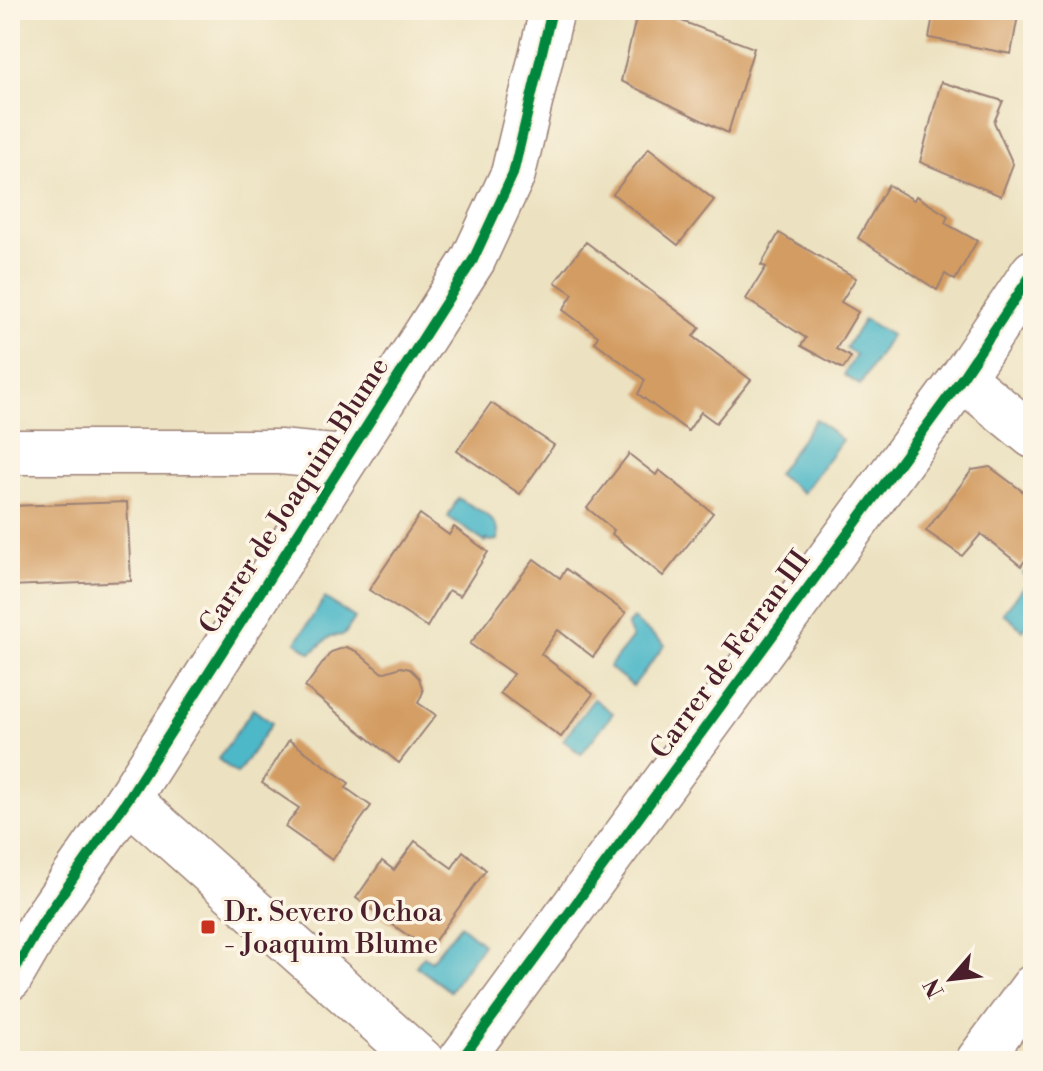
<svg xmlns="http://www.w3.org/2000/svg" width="1043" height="1071" font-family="'Libre Bodoni',serif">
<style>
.water{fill:#4db8c8;stroke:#4c6c7a;stroke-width:2}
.building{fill:#d39c62}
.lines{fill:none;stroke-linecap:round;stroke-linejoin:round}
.minor-casing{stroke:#9b8076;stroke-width:47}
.minor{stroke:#fff;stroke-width:44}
.cycleway-casing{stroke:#fcf5e5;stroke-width:15}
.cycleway{stroke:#00873e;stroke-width:10}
.poi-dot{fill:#c8321e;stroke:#fcf5e5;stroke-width:3}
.labels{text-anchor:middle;stroke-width:7;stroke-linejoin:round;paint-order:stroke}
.street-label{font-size:28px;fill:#4a1f2b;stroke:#fcf5e5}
.poi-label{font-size:28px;fill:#4a1f2b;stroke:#fcf5e5;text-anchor:start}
</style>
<rect width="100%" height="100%" fill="#fcf5e5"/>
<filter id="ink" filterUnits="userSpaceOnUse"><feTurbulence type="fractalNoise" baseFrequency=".0125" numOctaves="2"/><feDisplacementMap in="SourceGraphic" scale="16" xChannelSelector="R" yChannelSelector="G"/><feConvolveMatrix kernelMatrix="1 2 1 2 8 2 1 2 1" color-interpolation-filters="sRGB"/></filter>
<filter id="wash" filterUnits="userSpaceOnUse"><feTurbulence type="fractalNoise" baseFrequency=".006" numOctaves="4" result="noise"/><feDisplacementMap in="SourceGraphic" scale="32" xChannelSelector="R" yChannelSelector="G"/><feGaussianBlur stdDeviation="1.8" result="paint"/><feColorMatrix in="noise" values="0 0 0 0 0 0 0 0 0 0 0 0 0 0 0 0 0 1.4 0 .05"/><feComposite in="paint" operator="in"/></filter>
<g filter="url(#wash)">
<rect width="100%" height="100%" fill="#ece2c1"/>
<!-- water -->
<g class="water">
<polygon points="864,319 891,335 860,385 844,375 856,355 846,348"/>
<polygon points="816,419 842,440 803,493 777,474"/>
<path d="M458 498C474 508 503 519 498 540L490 541 487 539 485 542 448 517Z"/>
<polygon points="1032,570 1033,617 1023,630 1003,613 1027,583 1023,573"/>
<polygon points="325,598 355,618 344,635 331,636 311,653 296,642"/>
<polygon points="633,619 665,645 633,686 609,667 632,638 627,626"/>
<polygon points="594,699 613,713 581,754 563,740"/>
<polygon points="253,709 272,723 237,774 218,759"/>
<polygon points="460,925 483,944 450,991 416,966 424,956 431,961"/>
</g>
<g id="blocks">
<!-- building -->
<g class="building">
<polygon points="638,10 652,10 754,48 728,133 621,81"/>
<polygon points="934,10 1019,10 1011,54 929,38"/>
<polygon points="941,82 1003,101 994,122 1013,164 1001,196 920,162"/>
<polygon points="649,148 714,200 678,245 613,194"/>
<polygon points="888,185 914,200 916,196 948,216 945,223 977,241 955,280 945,274 937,290 858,238"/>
<polygon points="779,233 856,278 841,302 858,312 836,349 851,357 843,369 801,346 806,338 746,299 766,267 761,265"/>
<polygon points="586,242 700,328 693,336 751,380 716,423 701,412 688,431 638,394 645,380 595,342 598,336 563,310 573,294 555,282"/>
<polygon points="491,403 554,445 520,494 457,451"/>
<polygon points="629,454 656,475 659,470 713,513 663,576 612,534 614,530 587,508"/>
<polygon points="990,467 1033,499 1033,549 1021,566 981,534 962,556 926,531 972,470"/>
<polygon points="127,502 131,581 10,586 10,506"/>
<polygon points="420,514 449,535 454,527 488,552 460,596 449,590 427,627 369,590"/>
<polygon points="534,559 560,578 566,569 626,613 593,657 558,630 541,654 593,694 561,737 500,693 513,674 470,644"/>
<polygon points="346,647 356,651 382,673 401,667 410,669 419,678 423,692 418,703 436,715 399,763 305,687 331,652"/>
<polygon points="289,740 349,783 346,788 371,806 332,860 285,827 299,808 262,783"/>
<polygon points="415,841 452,868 463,851 486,870 428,950 356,898 382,861 394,870"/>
</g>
</g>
</g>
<g filter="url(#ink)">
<use href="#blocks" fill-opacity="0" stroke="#9b8076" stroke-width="2"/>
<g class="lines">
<defs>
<g id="minor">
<polyline points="962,378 1033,436"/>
<polyline points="10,452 279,452 344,458"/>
<polyline points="128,799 422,1061"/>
<polyline points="10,978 42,923 128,799 473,260 513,174 552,10"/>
<polyline points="460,1061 962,378 1033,272"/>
<polyline points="978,1061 1033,987"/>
</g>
</defs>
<!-- minor casing -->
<use href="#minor" class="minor-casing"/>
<!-- minor -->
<use href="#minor" class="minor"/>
<defs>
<g id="cycleway">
<polyline points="10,978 42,923 128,799 473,260 513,174 552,10"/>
<polyline points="460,1061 962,378 1033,272"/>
</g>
</defs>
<!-- cycleway casing -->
<use href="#cycleway" class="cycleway-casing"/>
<!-- cycleway -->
<use href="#cycleway" class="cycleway"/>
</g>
</g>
<!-- markers -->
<rect class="poi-dot" x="200" y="919" width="16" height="16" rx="4"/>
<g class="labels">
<!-- street labels -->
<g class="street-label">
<text transform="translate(293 495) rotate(-57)" y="10">Carrer de Joaquim Blume</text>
<text transform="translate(729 654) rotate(-54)" y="10">Carrer de Ferran III</text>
</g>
<!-- poi labels -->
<g class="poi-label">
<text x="224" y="921">Dr. Severo Ochoa<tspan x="224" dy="32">- Joaquim Blume</tspan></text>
</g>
</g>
<!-- margin -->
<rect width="1043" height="1071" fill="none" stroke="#fcf5e5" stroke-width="40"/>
<!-- north arrow -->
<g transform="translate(951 979) rotate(242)" stroke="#fcf5e5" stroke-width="6" paint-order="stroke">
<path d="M0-6L14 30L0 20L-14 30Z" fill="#4a1f2b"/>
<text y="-12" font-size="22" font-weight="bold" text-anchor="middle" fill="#4a1f2b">N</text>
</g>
</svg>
